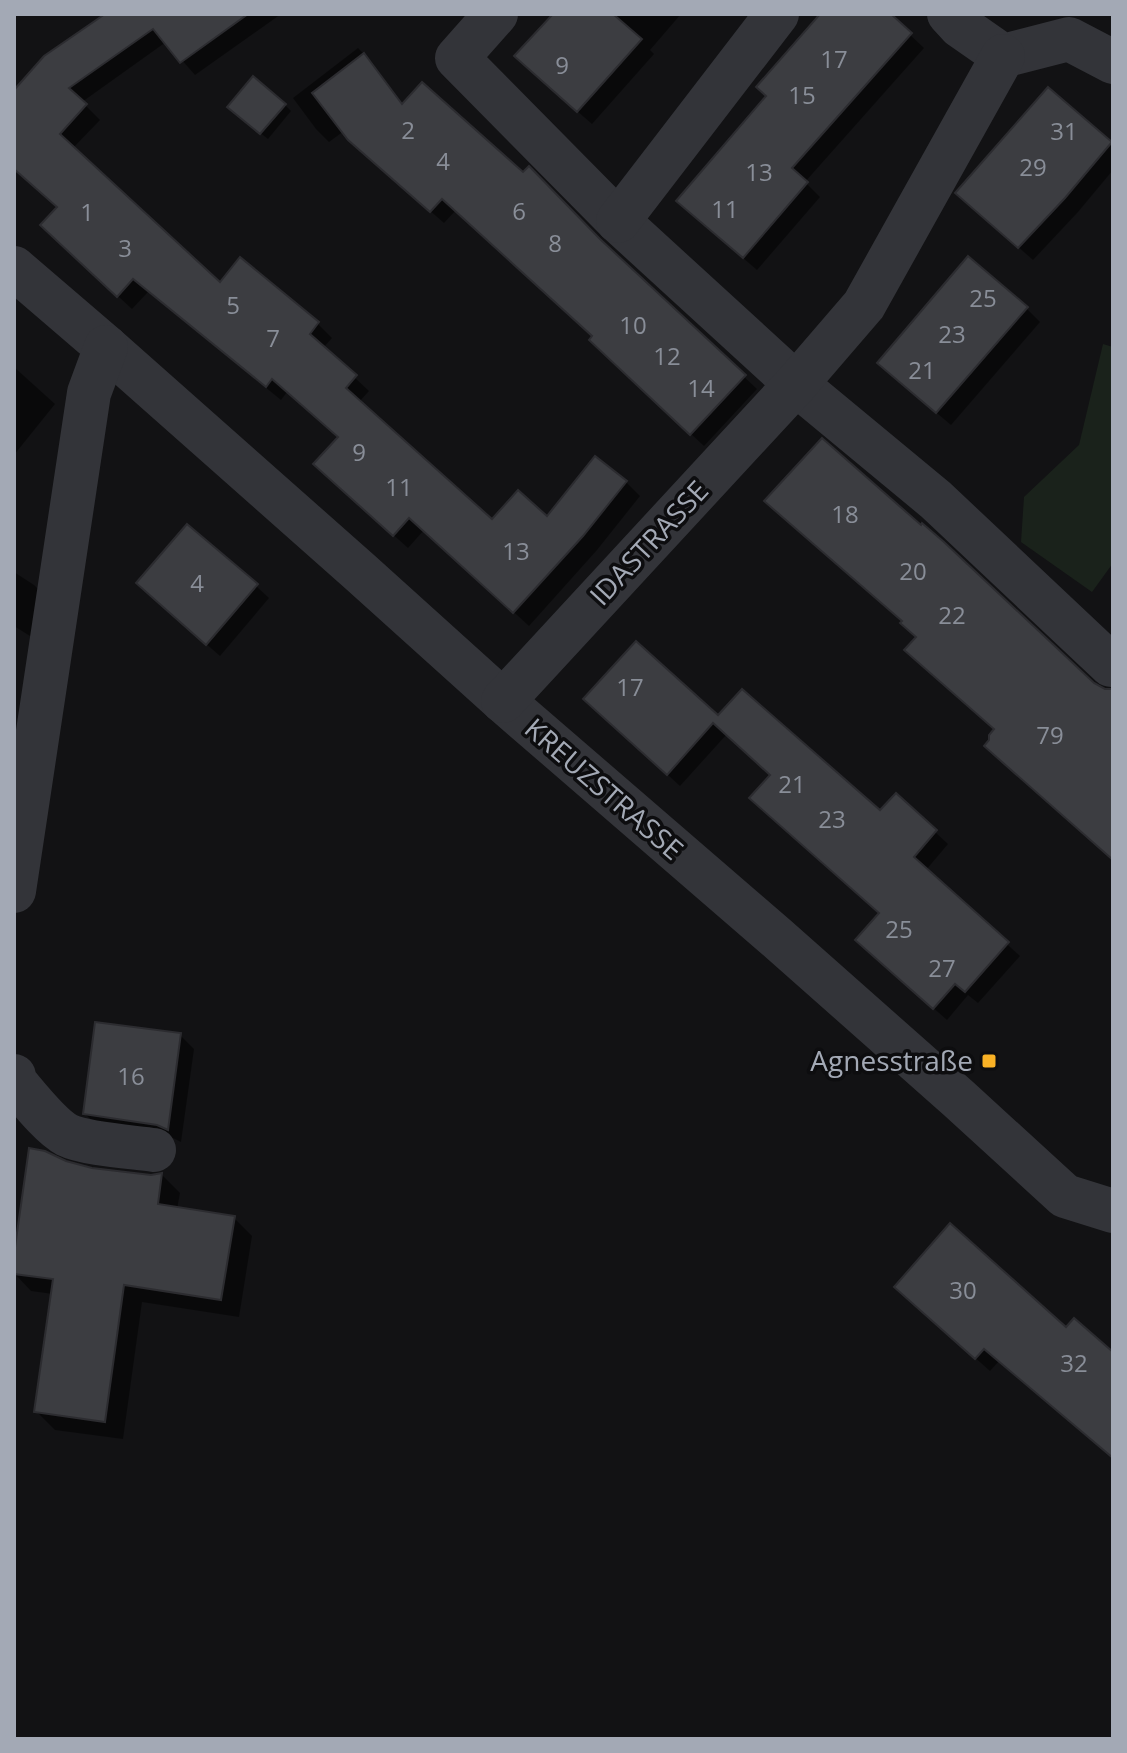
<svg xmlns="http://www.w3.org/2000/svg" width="1127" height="1753" font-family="'Open Sans',sans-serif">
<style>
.green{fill:#1a221b}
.shadow{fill:#0007}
.building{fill:#3c3d41;stroke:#2c2c30;stroke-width:2}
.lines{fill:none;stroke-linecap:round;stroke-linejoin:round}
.minor{stroke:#333439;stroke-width:44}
.poi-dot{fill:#f9b125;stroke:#0d0d0f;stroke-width:3}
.labels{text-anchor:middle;stroke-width:7;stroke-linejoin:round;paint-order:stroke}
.number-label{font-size:24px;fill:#898e98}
.street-label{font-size:28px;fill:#a3a9b5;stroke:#0d0d0f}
.poi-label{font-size:28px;fill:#a3a9b5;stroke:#0d0d0f;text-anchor:end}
</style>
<rect width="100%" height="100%" fill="#121214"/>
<!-- green -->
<polygon class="green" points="1103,344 1113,347 1113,563 1092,592 1021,542 1024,497 1079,445"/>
<!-- shadow -->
<g class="shadow">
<polygon points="108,14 281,14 195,75 166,42 82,102 100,120 73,148 220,285 240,260 318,324 332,338 323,348 369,391 359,402 492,522 547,519 626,482 640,496 597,550 529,626 424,530 408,548 330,478 340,438 287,392 281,400 148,292 132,309 56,239 59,208 14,168 14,94"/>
<polygon points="553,14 681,14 650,50 654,54 592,124 530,70"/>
<polygon points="823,14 888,14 924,48 805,182 820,197 757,270 692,214"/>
<polygon points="358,48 371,61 403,105 601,242 757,389 704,446 604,353 594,337 456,210 444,223 364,153 344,131 329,142 316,129 293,98"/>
<polygon points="1048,89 1113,146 1113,170 1078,212 1033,260 972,206"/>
<polygon points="285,105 291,111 268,139 236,114"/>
<polygon points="1026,308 1040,322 951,425 894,377"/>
<polygon points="14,367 55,404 14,455"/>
<polygon points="14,572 34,585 48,599 38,641 14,626"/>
<polygon points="256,586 269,598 220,656 151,596"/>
<polygon points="598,711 718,718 881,813 896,796 948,844 926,870 1020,956 978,1003 968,995 947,1020 870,952 881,913 772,775 727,734 680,786"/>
<polygon points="180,1035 194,1049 181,1142 173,1138 99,1127 85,1114"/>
<polygon points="66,1163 92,1169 151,1177 162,1175 180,1193 177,1209 234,1218 252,1236 239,1317 142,1302 123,1439 55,1430 37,1412 53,1294 31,1291 14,1273 14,1268"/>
<polygon points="910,1300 1066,1330 1113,1355 1113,1458 999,1361 990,1371"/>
</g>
<!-- building -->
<g class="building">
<polygon points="105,14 248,14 180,63 153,29 69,88 87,104 60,134 220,282 240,257 319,322 310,334 357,375 346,388 492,519 518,490 547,516 595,456 627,481 583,536 513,613 409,518 393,536 313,464 338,437 272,379 266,387 133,279 117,297 40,225 57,207 14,169 14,90 44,56"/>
<polygon points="553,14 613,14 642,39 577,112 514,56"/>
<polygon points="820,14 891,14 912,33 792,168 808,182 743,258 676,201 766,96 756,87"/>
<polygon points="364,53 402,104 422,82 523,172 529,166 600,239 746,375 690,435 589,340 592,336 442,199 430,212 348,140 312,93"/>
<polygon points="253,76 286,104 260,134 227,107"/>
<polygon points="1048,87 1112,142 1065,198 1018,248 955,193"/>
<polygon points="968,256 1028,307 936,413 877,363"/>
<polygon points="822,438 921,525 922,523 944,542 1094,683 1105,689 1113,689 1113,860 984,746 989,740 989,735 994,729 904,650 916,637 900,623 902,621 764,501"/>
<polygon points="187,524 258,584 206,645 136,583"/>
<polygon points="636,641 718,715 742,689 880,810 896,793 937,830 914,857 1009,942 965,992 955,984 933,1009 855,940 879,913 749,798 770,775 713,723 667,775 583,699"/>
<polygon points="95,1022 181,1033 168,1130 157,1125 83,1114"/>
<polygon points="29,1148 45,1151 66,1161 92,1168 151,1175 162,1173 158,1204 235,1216 221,1300 124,1285 105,1422 34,1412 53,1279 14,1274 14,1254"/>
<polygon points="950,1223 1066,1327 1074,1318 1113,1352 1113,1458 984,1349 975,1359 894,1287"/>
</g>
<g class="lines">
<!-- minor -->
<g class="minor">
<polyline points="496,14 457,58 618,221 796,384 936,500 1111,665"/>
<polyline points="949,14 960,26 1003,56 1069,39 1113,62"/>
<polyline points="618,221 777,14"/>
<polyline points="14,268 106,347 360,572 503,701 776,937 959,1099 1065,1196 1113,1211"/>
<polyline points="503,701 796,384 864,305 1003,56"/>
<polyline points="14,891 89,393 106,347"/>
<path d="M14 1076 15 1082C28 1097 50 1126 67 1135 85 1144 133 1147 154 1150"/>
</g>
</g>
<!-- markers -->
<rect class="poi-dot" x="981" y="1053" width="16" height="16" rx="4"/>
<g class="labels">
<!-- number labels -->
<g class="number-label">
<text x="834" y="68">17</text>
<text x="562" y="74">9</text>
<text x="802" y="104">15</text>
<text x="408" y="139">2</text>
<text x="1064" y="140">31</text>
<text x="443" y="170">4</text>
<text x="1033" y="176">29</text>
<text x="759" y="181">13</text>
<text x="725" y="218">11</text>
<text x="519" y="220">6</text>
<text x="87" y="221">1</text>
<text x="555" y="252">8</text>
<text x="125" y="257">3</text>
<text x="983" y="307">25</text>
<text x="233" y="314">5</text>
<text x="633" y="334">10</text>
<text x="952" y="343">23</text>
<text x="273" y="347">7</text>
<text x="667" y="365">12</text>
<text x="922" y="379">21</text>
<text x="701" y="397">14</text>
<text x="359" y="461">9</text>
<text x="399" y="496">11</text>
<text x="845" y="523">18</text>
<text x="516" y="560">13</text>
<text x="913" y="580">20</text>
<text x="197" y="592">4</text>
<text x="952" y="624">22</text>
<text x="630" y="696">17</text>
<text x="1050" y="744">79</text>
<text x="792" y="793">21</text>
<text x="832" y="828">23</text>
<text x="899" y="938">25</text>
<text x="942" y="977">27</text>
<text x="131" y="1085">16</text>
<text x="963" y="1299">30</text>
<text x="1074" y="1372">32</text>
</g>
<!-- street labels -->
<g class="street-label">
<text transform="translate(649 543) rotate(-47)" y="10">IDASTRASSE</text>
<text transform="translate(604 789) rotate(41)" y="10">KREUZSTRASSE</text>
</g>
<!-- poi labels -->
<g class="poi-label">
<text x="973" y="1071">Agnesstraße</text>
</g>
</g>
<!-- border -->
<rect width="1127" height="1753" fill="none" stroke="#a3a9b5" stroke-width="32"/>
</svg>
